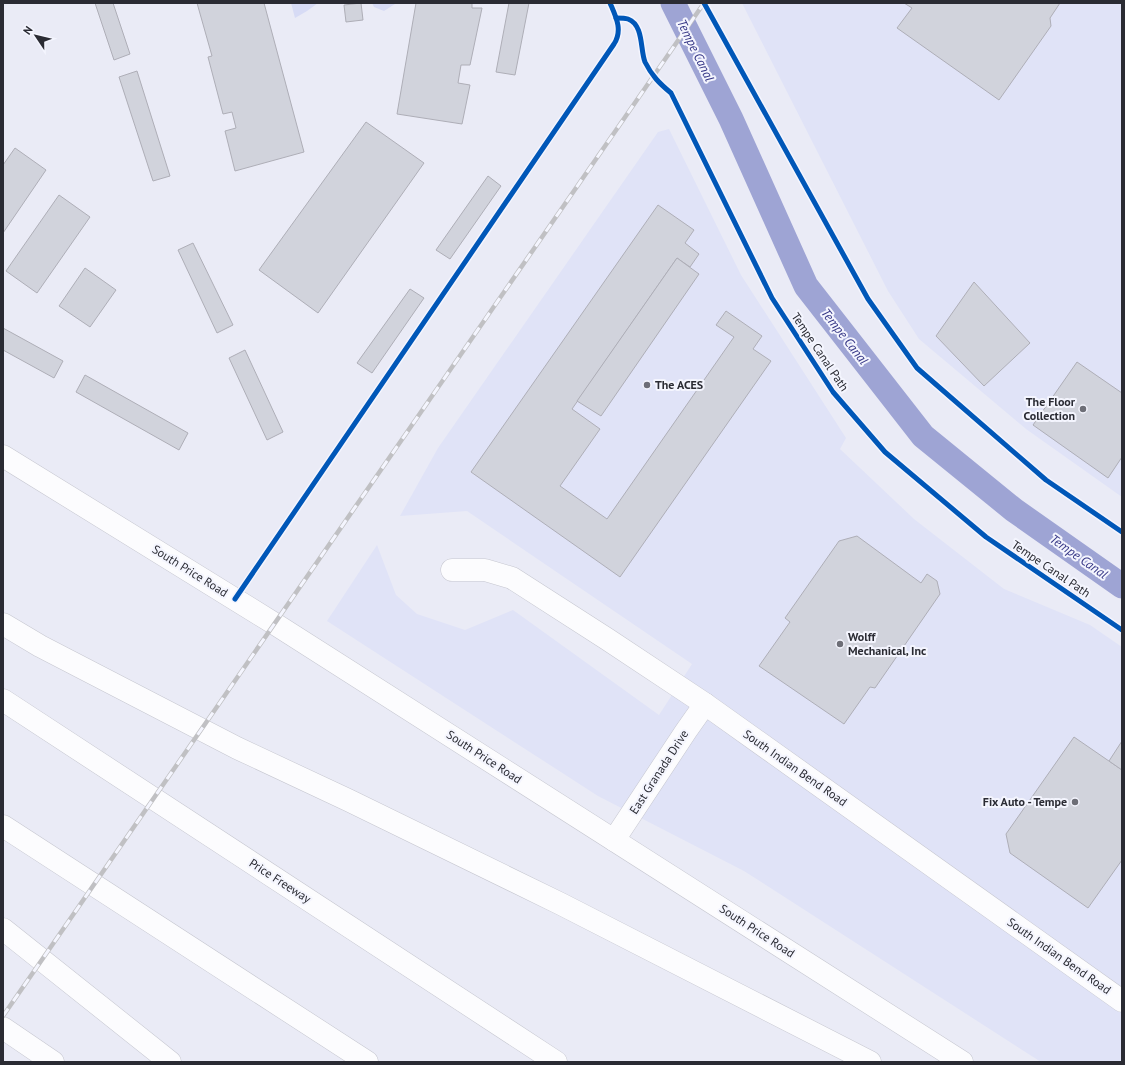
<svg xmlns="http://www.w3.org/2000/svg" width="1125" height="1065" font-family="'PT Sans',sans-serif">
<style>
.built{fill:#e0e3f7}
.green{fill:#d7dbf5}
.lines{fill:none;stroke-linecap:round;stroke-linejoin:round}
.canal{stroke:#9ea4d4;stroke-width:25}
.building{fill:#d1d3dc;stroke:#aeaeb7}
.minor-casing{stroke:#c6c7d0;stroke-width:23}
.major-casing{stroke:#c6c7d0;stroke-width:23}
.highway-casing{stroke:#c6c7d0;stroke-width:23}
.minor{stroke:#fcfcfe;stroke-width:22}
.major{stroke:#fcfcfe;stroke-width:22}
.highway{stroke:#fcfcfe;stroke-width:22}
.rail-casing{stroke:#c0c0c3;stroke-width:4.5}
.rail{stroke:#f4f5fe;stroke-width:3;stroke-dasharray:9;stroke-linecap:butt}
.cycleway-casing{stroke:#f4f5fe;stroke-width:8}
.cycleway{stroke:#0057b8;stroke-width:5}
.poi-dot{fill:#6d6e77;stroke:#f4f5fe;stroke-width:1.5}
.labels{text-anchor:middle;stroke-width:4;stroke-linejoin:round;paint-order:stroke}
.street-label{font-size:12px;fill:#2a2b33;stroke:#f4f5fe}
.poi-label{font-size:12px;font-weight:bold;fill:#2a2b33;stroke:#f4f5fe;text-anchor:start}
.water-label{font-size:13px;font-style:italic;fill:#373887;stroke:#f4f5fe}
</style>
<rect width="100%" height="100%" fill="#eaebf6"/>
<!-- built -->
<g class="built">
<polygon points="742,3 1122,3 1122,497 1026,429 919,339 888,291"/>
<polygon points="669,129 741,275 846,438 840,449 914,519 1004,589 1090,625 1122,647 1122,1062 1041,1062 744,871 598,796 327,621 377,545 396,595 417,614 465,630 513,610 659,715 692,664 467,511 400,516 438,448 658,132"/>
</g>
<!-- green -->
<g class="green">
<polygon points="291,3 318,3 307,11 295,18"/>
<polygon points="372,3 395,3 395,4 384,11 374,7"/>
</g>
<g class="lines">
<!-- canal -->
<polyline class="canal" points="673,3 731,119 806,286 923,436 1014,510 1122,586"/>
</g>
<!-- building -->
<g class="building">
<polygon points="95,3 113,3 130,54 114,60"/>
<polygon points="197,3 264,3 304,152 235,171 225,131 236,128 232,112 223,114 208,57 212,56"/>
<polygon points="361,3 363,20 346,22 344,5"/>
<polygon points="416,3 472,3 472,8 482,8 470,65 461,65 458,83 470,85 462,124 397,114"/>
<polygon points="509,3 529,3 515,75 496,72"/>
<polygon points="904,3 1060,3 1050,18 1051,26 999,100 897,28 912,8"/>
<polygon points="137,71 170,176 153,181 119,77"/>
<polygon points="366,122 424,163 318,313 259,270"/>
<polygon points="15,148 46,170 3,233 3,165"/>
<polygon points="488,176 501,186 450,259 436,250"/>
<polygon points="59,195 90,217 37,293 6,271"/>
<polygon points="658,205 694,230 685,243 699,254 690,267 677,258 572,409 600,429 560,486 607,519 734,337 716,325 726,311 762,336 753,349 771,361 620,577 471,472"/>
<polygon points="193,243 233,325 217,333 178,250"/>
<polygon points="677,258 699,274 601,416 577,401"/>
<polygon points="85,268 116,290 90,327 59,306"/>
<polygon points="974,282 1030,343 984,386 936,336"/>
<polygon points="410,289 424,298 372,373 357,363"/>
<polygon points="3,328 63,361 54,378 3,350"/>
<polygon points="245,350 283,432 267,440 229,358"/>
<polygon points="1077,362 1122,393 1122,457 1108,478 1033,425"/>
<polygon points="85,375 188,433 179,450 76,392"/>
<polygon points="857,536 921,583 927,574 937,581 940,594 875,688 870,687 844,724 759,666 790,622 785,618 839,541"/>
<polygon points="1074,737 1122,770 1122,860 1088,908 1010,853 1006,834"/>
<polygon points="1122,741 1122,770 1109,761"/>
</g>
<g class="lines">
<defs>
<g id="minor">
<polyline points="452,570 485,570 512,578 607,639 705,704 1122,1001"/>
<polyline points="614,840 686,731 705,704"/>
</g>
<g id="major">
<polyline points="3,456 275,624 962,1062"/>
<polyline points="3,1028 53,1062"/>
</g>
<g id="highway">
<polyline points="3,624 40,646 237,748 348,800 561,904 870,1062"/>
<polyline points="3,700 556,1062"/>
<polyline points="3,826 367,1062"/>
<polyline points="3,929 170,1062"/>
</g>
</defs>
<!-- minor casing -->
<use href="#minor" class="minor-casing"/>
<!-- major casing -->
<use href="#major" class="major-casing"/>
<!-- highway casing -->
<use href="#highway" class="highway-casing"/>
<!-- minor -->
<use href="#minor" class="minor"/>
<!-- major -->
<use href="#major" class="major"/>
<!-- highway -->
<use href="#highway" class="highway"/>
<defs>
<polyline id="rail" points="3,1016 704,3"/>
</defs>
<!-- rail casing -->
<use href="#rail" class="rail-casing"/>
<!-- rail -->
<use href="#rail" class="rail"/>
<defs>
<g id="cycleway">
<polyline points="704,3 868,299 917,368 1046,480 1122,532"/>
<path d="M616 18C619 18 625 18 628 19 644 25 640 50 645 62 652 76 659 83 671 93L772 298 833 392 885 452 986 537 1122 630"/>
<path d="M235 599 614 44C623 30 616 17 610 3"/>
</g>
</defs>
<!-- cycleway casing -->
<use href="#cycleway" class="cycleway-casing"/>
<!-- cycleway -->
<use href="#cycleway" class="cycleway"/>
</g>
<!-- markers -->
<g class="poi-dot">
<circle cx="647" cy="385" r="4"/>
<circle cx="1083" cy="409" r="4"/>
<circle cx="840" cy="644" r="4"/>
<circle cx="1075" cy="802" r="4"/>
</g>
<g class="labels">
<!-- street labels -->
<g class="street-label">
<text transform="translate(820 352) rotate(56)" y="4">Tempe Canal Path</text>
<text transform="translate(1051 569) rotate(34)" y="4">Tempe Canal Path</text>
<text transform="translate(190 571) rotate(32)" y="4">South Price Road</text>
<text transform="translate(484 757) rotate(33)" y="4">South Price Road</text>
<text transform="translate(795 768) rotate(35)" y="4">South Indian Bend Road</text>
<text transform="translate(659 772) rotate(-57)" y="4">East Granada Drive</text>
<text transform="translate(280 881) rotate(33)" y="4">Price Freeway</text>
<text transform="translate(757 931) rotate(33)" y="4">South Price Road</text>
<text transform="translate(1059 956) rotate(35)" y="4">South Indian Bend Road</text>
</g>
<!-- poi labels -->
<g class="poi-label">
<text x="655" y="389">The ACES</text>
<text x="1075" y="406" text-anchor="end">The Floor<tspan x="1075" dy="14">Collection</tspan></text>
<text x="848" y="641">Wolff<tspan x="848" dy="14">Mechanical, Inc</tspan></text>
<text x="1067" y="806" text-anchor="end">Fix Auto - Tempe</text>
</g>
<!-- water labels -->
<g class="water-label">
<text transform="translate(696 50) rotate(64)" y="5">Tempe Canal</text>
<text transform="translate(845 336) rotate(52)" y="5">Tempe Canal</text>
<text transform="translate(1079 556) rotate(35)" y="5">Tempe Canal</text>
</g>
</g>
<!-- border -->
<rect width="1125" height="1065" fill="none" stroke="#2a2b33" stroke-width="8"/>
<!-- north arrow -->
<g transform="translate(36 36) rotate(305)" stroke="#f4f5fe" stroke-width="3" paint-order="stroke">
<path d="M0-3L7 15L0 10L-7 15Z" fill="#2a2b33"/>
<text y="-6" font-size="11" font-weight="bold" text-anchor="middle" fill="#2a2b33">N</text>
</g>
</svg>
